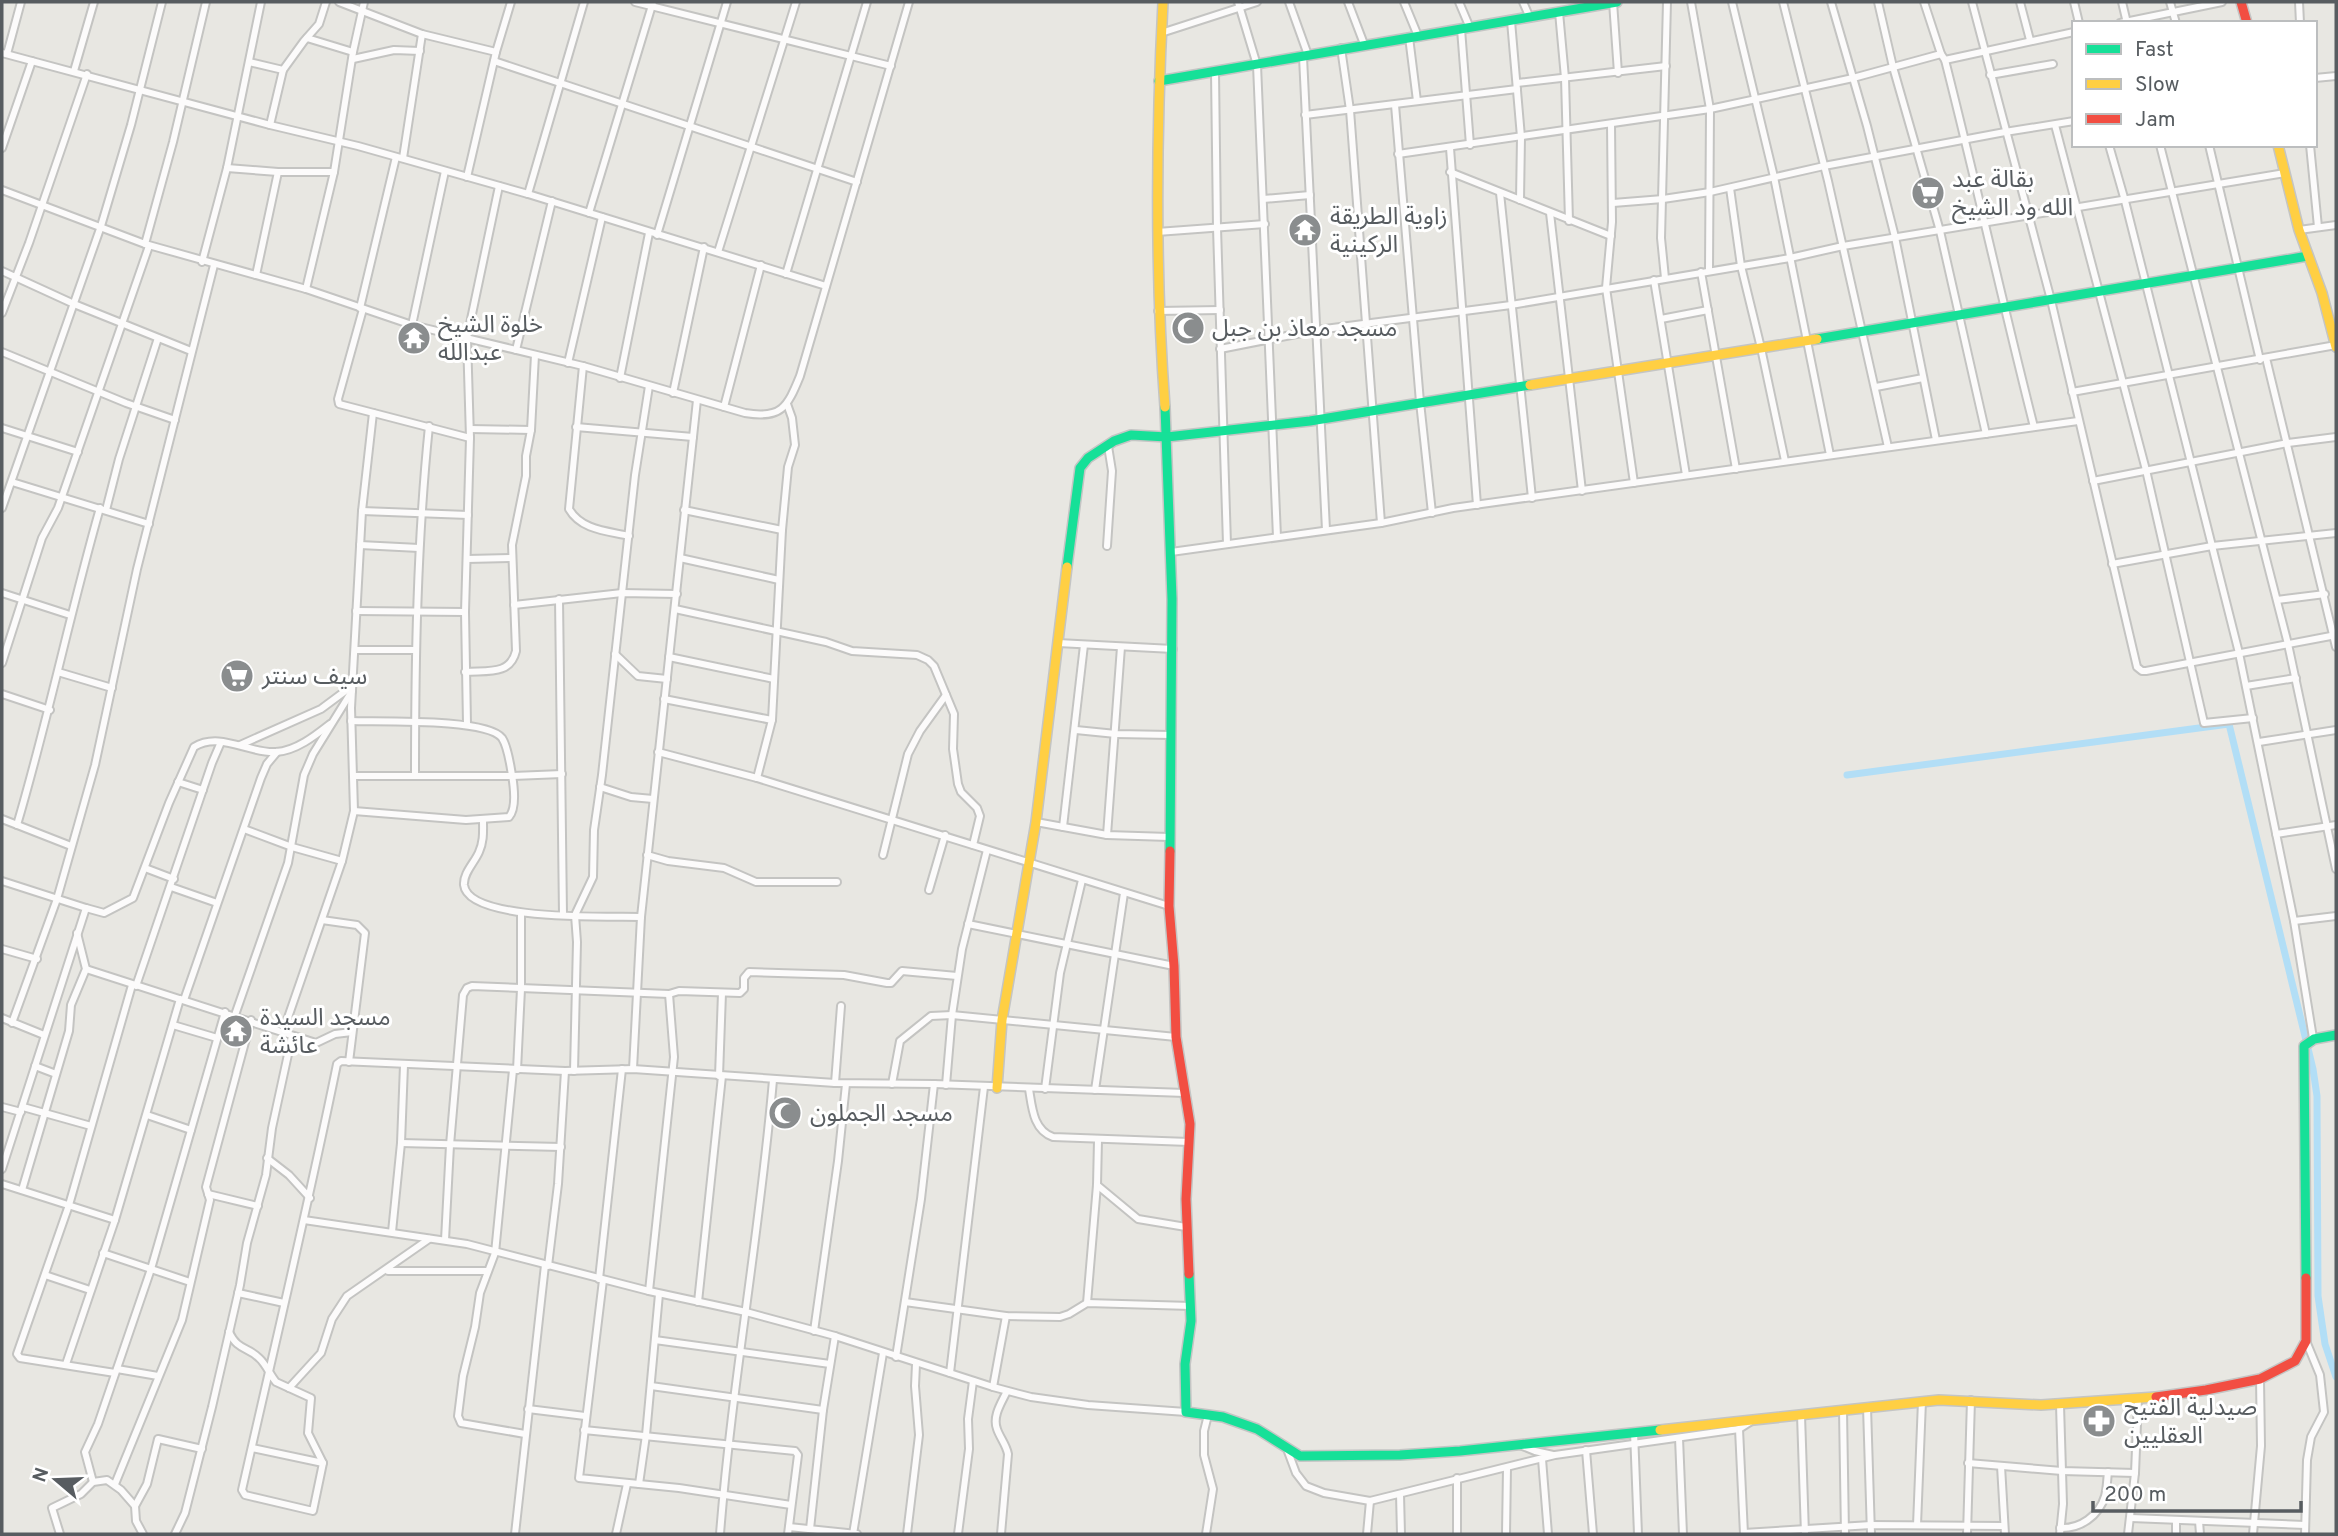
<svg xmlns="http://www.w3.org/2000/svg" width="2338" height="1536" font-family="Overpass,'Noto Sans Arabic',sans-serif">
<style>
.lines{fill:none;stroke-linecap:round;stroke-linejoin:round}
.canal{stroke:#b2def6;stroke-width:7}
.street-casing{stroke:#c4c4c2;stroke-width:10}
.fast-casing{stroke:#c4c5c4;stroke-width:12}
.slow-casing{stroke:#c4c5c4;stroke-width:12}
.jam-casing{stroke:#c4c5c4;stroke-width:12}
.street{stroke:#fcfbfb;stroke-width:6}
.fast{stroke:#16e098;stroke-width:9}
.slow{stroke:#ffcf43;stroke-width:9}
.jam{stroke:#f24e42;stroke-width:9}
.labels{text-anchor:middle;stroke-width:6;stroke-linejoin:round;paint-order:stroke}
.poi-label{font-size:24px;fill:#575c60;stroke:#fff;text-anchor:start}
</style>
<rect width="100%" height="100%" fill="#e8e7e2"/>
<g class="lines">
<!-- canal -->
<polyline class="canal" points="1847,775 2229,724 2313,1069 2317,1096 2318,1296 2325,1344 2336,1377"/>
<defs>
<g id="street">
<polyline points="339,2 422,34 496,52"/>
<polyline points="635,2 891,66"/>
<polyline points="1238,2 1257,65 1277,537"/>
<polyline points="1289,2 1308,55"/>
<polyline points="1348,2 1364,44"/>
<polyline points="1404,2 1418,36"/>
<polyline points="1459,2 1470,28"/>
<polyline points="1523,2 1530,18"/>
<polyline points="1613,2 1618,73"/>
<polyline points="1691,2 1710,109 1709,271"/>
<polyline points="1732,2 1774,177 1830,455"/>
<polyline points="1783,2 1828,181 1888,447"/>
<polyline points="1831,2 1867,126 1895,237 1936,440"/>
<polyline points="1878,2 1893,67 1940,231 1986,434"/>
<path d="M1924 2 1941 54 1945 60C1976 182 2003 305 2034 427"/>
<polyline points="1972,2 2051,300 2137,667 2142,671 2146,671 2336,635"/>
<polyline points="2020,2 2030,40"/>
<polyline points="2074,2 2079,23"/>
<polyline points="2122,2 2127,23"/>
<polyline points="2170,2 2176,23"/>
<polyline points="2299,2 2300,23"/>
<polyline points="1559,12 1565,78 1569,221"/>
<polyline points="1511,21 1521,137 1520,200"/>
<polyline points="2120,23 2222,2"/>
<polyline points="1461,29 1470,145"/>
<polyline points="1161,33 1257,2"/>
<polyline points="1409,37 1417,101"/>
<polyline points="307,38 353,52"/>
<polyline points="1341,48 1350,110 1381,523"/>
<polyline points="2,53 270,125 358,146 528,194 826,286"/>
<polyline points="7,54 21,2"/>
<polyline points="1303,57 1326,530"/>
<polyline points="353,59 394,50 420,51"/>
<polyline points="1945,60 2074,32"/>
<polyline points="494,61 857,182"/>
<polyline points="249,62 283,70"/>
<polyline points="74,71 94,2"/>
<polyline points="1215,72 1217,228 1227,544"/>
<polyline points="1990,75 2053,64"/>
<polyline points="2315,78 2336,76"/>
<polyline points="1517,83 1666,66"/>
<polyline points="1395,105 1420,402 1432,513"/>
<polyline points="1305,115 1517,89"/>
<polyline points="1611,124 1612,222 1606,288 1634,483"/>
<polyline points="270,125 283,70 304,41 319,24 326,2"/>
<polyline points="2055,125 2146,470 2204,723 2253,718"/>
<polyline points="2109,145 2125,201 2239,653 2294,921 2313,1038"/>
<polyline points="2160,145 2288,644 2336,869"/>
<polyline points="2209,145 2260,360"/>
<polyline points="2310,145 2318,227"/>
<polyline points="2,148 32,61"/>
<polyline points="1450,148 1477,505"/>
<polyline points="1398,154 1710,109 1853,78 1941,54"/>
<polyline points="403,158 422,34"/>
<polyline points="227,168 278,172 334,172"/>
<polyline points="1450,172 1611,236"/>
<polyline points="467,177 496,52 511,2"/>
<polyline points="1730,188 1741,266 1761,348 1785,461"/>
<path d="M2 190 145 244 306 289 412 325 583 366 745 413C781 419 787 408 800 376L909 2"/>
<polyline points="1500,193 1532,498"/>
<polyline points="528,194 584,2"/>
<polyline points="1263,199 1310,195"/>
<polyline points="1613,203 1663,199 1710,192 1824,166 2005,132 2074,121"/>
<polyline points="589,213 653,2"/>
<polyline points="1550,213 1582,491"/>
<polyline points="2299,230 2336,225"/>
<polyline points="1157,232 1265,224"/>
<polyline points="657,235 727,2"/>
<polyline points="145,244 173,142 206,2"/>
<polyline points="718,252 796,2"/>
<polyline points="202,262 227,168 261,2"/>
<polyline points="2,271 74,304 191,351"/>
<polyline points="1701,272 1736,469"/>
<polyline points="786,274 867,2"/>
<polyline points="256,275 278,172"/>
<polyline points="1665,278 1661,238 1667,2"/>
<polyline points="1654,280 1686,475"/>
<polyline points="306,289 334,172 353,52 364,2"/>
<polyline points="360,308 396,157"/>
<polyline points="363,309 338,399 339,404 470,438"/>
<polyline points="1158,311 1220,310"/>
<polyline points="2,313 29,243 87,74"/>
<polyline points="1661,319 1708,310"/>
<polyline points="412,325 445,171"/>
<polyline points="1220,349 1317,330 1511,305 1790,258 1843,246 2285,173"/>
<polyline points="516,350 552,201"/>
<polyline points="2,352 126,403 175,420"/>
<polyline points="2266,358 2336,647"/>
<polyline points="568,363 602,217"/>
<path d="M583 366 569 509C581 530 607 531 629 536"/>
<polyline points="620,378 649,233"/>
<polyline points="1876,387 1923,378"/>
<polyline points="2072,392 2336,345"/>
<polyline points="673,393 704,247"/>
<polyline points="724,407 761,265"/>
<polyline points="576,427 693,437"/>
<polyline points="2,428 78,452"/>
<polyline points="470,429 531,430"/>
<polyline points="2093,481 2288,443 2336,437"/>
<polyline points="12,482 149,524"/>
<polyline points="2,508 101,226 131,125 162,2"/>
<polyline points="106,510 119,459 158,338"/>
<polyline points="684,510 782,530"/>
<polyline points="362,511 468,515"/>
<polyline points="360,545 419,548"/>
<polyline points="1107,546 1112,471 1108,446"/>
<polyline points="1171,552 1381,523 1453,508 2078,421"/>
<polyline points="680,558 779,580"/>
<polyline points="467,559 512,558"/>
<polyline points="2112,564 2212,546 2336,533"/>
<polyline points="2,593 70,615"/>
<polyline points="559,599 563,914"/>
<polyline points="2277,600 2325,594"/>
<polyline points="514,605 622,593 677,594"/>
<polyline points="675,609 826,642 852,651 917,655 928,660 934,666 954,714 953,749 958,784 961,792 977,808 980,816 973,845"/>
<polyline points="356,611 465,612"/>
<polyline points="1058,643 1173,649"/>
<polyline points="355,650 415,650"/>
<polyline points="615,654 638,676 667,679"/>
<polyline points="669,657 774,679"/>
<polyline points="2,663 42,538 58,508 149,246"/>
<polyline points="58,672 112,688"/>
<path d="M465 672C486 670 510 676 516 651L512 545 526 476V456L531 430 535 355"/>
<polyline points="2246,686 2296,678"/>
<polyline points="2,694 50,710"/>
<polyline points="664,699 772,720"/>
<path d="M351 721C379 722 487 718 502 738 508 747 510 764 512 775 514 787 517 808 509 817L466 820 354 811"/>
<polyline points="467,724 465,612 470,438 467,338 499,186"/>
<polyline points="1076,730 1116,734 1171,735"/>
<polyline points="2259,742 2336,730"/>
<polyline points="240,745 321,709 352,686"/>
<polyline points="658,752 757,778 1169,906"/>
<polyline points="354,776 513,776 562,774"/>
<path d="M415 776C415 659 417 543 429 426"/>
<polyline points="757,778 772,720 782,530 788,467 795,445 792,418 787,404"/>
<polyline points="178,782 203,790"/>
<polyline points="600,787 631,797 653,799"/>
<polyline points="2,819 71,846"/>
<path d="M483 820C483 831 484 841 479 852 475 862 463 873 464 885 468 922 611 916 641 917"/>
<polyline points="1036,822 1107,835 1169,837"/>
<path d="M17 825C48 720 70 613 100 508"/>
<polyline points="1063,827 1084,645"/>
<polyline points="244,829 292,847 342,861"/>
<polyline points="2276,834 2336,825"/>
<polyline points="1107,835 1121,647"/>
<polyline points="647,855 668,861 724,868 756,882 837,882"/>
<polyline points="883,855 908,754 920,731 946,695"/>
<polyline points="145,868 174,879"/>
<polyline points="2,881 86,908 2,1169"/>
<polyline points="171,887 217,903"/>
<polyline points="929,890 945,835"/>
<path d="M86 908 104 913 133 898 169 803 194 747C220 731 249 754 276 752 296 751 316 735 330 724"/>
<polyline points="322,920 357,925 365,933 349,1062"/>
<polyline points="2294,921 2336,916"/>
<polyline points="968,924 1174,966"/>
<polyline points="2,949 37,959"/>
<polyline points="86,969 316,1043 335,1034 352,1032"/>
<polyline points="136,986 212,763 221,742"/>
<polyline points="184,1000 261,778 267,764 277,752"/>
<polyline points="235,1015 288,863 304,775 313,754 352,691"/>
<polyline points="2,1018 44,1035"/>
<polyline points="12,1023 57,899 95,765 137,569 214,265"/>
<polyline points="173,1025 217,1038"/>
<polyline points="283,1032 342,861 354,811 351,708 362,511 373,413"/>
<polyline points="35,1066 56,1074"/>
<polyline points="633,1069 641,917 697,400"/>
<polyline points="513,1070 495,1253 480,1293 475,1327 463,1376 458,1416 461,1423 525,1434"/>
<polyline points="517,1070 521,989 521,913"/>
<polyline points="574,1071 577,942 575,915 593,877 594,830 602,775 635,475 649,386"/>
<polyline points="719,1076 722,993"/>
<polyline points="835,1083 841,1006"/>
<polyline points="892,1084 900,1041 931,1016 952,1015 1176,1037"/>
<polyline points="946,1085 952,1015 962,949 987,850"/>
<path d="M1029 1089C1032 1107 1033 1130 1053 1137L1189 1142"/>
<polyline points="1045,1089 1060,973 1082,880"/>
<polyline points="1095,1090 1124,893"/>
<polyline points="2,1107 21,1112"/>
<polyline points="23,1107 91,1126"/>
<polyline points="147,1115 191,1130"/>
<polyline points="401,1143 561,1147"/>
<polyline points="267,1158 289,1175 310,1198"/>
<polyline points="2,1184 115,1220"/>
<polyline points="1097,1185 1138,1219 1186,1227"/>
<polyline points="22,1190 69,1031 71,1005 86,969 77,933"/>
<polyline points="208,1194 258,1206"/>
<polyline points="304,1220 467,1244 649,1291 746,1312 835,1336 993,1387 1031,1397 1088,1405 1186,1412"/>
<polyline points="392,1232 401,1143 404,1065"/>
<polyline points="445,1240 450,1145 463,995 467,988 472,986 669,994 679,991 740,993 744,989 744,978 749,972 844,975 887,983 891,983 902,971 957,976"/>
<polyline points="103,1253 190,1282"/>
<polyline points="548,1266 558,1184 565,1071"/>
<polyline points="388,1271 487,1271"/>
<polyline points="45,1275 90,1290"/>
<polyline points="599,1279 622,1069"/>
<polyline points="603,1280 579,1478 679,1488 791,1505"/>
<polyline points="649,1291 674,1057 669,994"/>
<polyline points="238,1293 284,1303"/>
<polyline points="698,1302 722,1076"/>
<polyline points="905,1302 1006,1316 1060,1317 1069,1314 1087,1303 1191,1306"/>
<polyline points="1087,1303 1097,1185 1098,1140"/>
<polyline points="814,1331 838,1161 846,1084"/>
<path d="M229 1332C238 1351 247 1346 259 1358 266 1364 270 1375 276 1382L311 1398 308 1433 323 1463 313 1511 245 1495 242 1490C274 1348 308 1207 337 1064L341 1061 565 1071 633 1069 835 1083 934 1084 1185 1093"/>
<polyline points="655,1340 830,1364"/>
<polyline points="896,1357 921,1199 934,1084"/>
<polyline points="66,1364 115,1220 180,999"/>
<polyline points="117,1369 158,1376"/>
<polyline points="115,1373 20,1358 17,1354 69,1205 132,985"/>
<polyline points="950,1373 984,1087"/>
<polyline points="651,1386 823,1410"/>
<polyline points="993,1387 1006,1316"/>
<polyline points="289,1388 321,1353 332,1319 347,1296 429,1239"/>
<polyline points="1867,1407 1871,1534"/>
<polyline points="528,1409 585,1416"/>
<polyline points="1843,1410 1845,1534"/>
<polyline points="1801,1415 1805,1534"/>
<polyline points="1739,1429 1744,1534"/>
<polyline points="584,1430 795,1451 798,1455 788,1534"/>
<polyline points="1634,1432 1638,1534"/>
<polyline points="1679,1438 1683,1534"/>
<polyline points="1520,1445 1535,1451 1553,1455"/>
<polyline points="252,1448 323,1463"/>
<polyline points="1287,1449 1296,1473 1306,1486 1324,1493 1370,1501 1555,1455 1739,1429 1750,1422"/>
<polyline points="1586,1450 1593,1534"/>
<polyline points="1542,1459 1548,1534"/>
<polyline points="1968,1463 2062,1471 2135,1473"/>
<polyline points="2001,1466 2005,1534"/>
<polyline points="93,1482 85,1452 98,1424 151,1269 225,1012"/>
<polyline points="115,1484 182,1320 210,1200 206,1187 251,1020"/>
<polyline points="639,1484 646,1435 659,1294"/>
<polyline points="1400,1494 1401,1534"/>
<polyline points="135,1506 147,1484 158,1439 202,1449"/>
<polyline points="2131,1518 2305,1525"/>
<polyline points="2176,1520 2176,1534"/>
<polyline points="2199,1521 2200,1534"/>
<polyline points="1917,1525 1922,1401"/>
<polyline points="789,1527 857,1534"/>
<path d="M2060 1528C2080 1529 2099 1516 2105 1496 2107 1489 2107 1480 2108 1472"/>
<polyline points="810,1529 823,1410 835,1336"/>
<polyline points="1744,1533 1871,1525 2004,1526"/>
<polyline points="60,1534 52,1508 81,1494 93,1482 107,1480 121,1490 135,1506 136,1521 143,1534"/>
<polyline points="175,1534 185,1513 212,1407 240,1285 247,1243 266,1175 272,1128 292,1036"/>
<polyline points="515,1534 545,1265"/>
<polyline points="616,1534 627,1484"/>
<path d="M720 1534C732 1382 760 1232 773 1080"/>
<polyline points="853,1534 883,1353"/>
<polyline points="907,1534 919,1435 915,1386 916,1364"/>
<polyline points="958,1534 969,1449 968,1419 973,1381"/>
<path d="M1001 1534 1008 1454C1006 1444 1000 1438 997 1429 992 1416 1002 1402 1007 1391"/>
<polyline points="1206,1534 1213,1489 1204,1455 1204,1431 1208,1415"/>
<polyline points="1367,1534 1370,1501"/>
<polyline points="1457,1534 1457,1478"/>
<polyline points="1506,1534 1507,1468"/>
<polyline points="1967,1534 1971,1400"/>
<polyline points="2060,1534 2063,1504 2060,1405"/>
<polyline points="2128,1534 2135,1473 2138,1399"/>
<polyline points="2253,1534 2261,1446 2260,1379"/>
<polyline points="2305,1534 2307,1460 2311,1437 2324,1412 2320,1375 2306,1341"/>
</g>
<g id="fast">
<polyline points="1159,81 1617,2"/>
<polyline points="1817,339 2308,256"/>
<polyline points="1165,407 1172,599 1170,851"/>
<polyline points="1067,567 1080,468 1088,458 1114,441 1131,435 1167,437 1310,421 1530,385"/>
<polyline points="1189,1274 1191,1321 1185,1364 1186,1412 1223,1417 1257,1429 1300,1456 1400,1455 1460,1451 1660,1430"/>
<polyline points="2306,1278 2304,1046 2314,1039 2336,1035"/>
</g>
<g id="slow">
<path d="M1163 2C1156 137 1155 272 1165 407"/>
<polyline points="2278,145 2299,230 2322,293 2336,347"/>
<polyline points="1530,385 1817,339"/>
<polyline points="997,1088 1002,1020 1036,822 1067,567"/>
<polyline points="1660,1430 1939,1400 2041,1405 2156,1397"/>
</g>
<g id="jam">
<polyline points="2241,2 2247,23"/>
<polyline points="1170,851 1169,906 1174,966 1176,1037 1190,1124 1186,1199 1189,1274"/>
<polyline points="2156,1397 2206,1390 2260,1379 2295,1361 2306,1341 2306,1278"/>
</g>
</defs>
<!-- street casing -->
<use href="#street" class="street-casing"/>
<!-- fast casing -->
<use href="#fast" class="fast-casing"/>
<!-- slow casing -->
<use href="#slow" class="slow-casing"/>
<!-- jam casing -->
<use href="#jam" class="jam-casing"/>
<!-- street -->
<use href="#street" class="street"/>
<!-- fast -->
<use href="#fast" class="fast"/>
<!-- slow -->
<use href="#slow" class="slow"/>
<!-- jam -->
<use href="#jam" class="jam"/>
</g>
<!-- icons -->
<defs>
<symbol id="supermarket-disc" viewBox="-11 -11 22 22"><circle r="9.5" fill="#8a8d8e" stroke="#fff"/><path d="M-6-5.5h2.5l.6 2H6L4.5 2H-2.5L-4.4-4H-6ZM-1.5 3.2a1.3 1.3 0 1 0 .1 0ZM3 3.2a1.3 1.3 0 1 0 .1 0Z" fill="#fff"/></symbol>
<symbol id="temple-disc" viewBox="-11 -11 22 22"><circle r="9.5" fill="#8a8d8e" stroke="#fff"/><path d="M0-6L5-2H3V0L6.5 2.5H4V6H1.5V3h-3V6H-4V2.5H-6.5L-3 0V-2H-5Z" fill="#fff"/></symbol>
<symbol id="mosque-disc" viewBox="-11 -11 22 22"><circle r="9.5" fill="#8a8d8e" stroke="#fff"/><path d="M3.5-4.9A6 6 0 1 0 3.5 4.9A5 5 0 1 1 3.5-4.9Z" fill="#fff"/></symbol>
<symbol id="pharmacy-disc" viewBox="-11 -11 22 22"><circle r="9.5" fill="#8a8d8e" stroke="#fff"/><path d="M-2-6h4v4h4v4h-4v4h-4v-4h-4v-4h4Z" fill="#fff"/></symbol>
</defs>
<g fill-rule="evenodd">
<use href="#supermarket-disc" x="1909" y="174" width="38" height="38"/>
<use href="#temple-disc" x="1286" y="211" width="38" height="38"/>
<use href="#mosque-disc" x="1169" y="309" width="38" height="38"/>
<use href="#temple-disc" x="395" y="319" width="38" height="38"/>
<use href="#supermarket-disc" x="218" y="657" width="38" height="38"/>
<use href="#temple-disc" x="217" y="1012" width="38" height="38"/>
<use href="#mosque-disc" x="766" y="1094" width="38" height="38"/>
<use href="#pharmacy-disc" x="2080" y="1402" width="38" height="38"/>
</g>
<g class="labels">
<!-- poi labels -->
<g class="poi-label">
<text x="1952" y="187">بقالة عبد<tspan x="1952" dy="28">الله ود الشيخ</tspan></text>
<text x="1330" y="224">زاوية الطريقة<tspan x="1330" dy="28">الركينية</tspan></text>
<text x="438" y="332">خلوة الشيخ<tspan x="438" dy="28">عبدالله</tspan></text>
<text x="1212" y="336">مسجد معاذ بن جبل</text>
<text x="262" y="684">سيف سنتر</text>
<text x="260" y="1025">مسجد السيدة<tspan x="260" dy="28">عائشة</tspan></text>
<text x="810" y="1121">مسجد الجملون</text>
<text x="2124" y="1415">صيدلية الفتيح<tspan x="2124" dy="28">العقليين</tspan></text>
</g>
</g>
<!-- border -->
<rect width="2338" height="1536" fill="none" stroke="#575c60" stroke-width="7"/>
<!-- legend -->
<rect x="2072" y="21" width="245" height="126" fill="#ffffff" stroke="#bcbebf" stroke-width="2"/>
<rect x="2086" y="44" width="35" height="10" fill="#16e098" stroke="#bcbebf" stroke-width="2"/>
<text x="2135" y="56" font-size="21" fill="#575c60">Fast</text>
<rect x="2086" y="79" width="35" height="10" fill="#ffcf43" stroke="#bcbebf" stroke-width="2"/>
<text x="2135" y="91" font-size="21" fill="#575c60">Slow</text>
<rect x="2086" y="114" width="35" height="10" fill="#f24e42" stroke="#bcbebf" stroke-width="2"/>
<text x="2135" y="126" font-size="21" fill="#575c60">Jam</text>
<!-- north arrow -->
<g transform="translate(56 1480) rotate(289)" stroke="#ffffff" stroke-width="5" paint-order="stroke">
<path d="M0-5L12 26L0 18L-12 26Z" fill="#575c60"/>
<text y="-10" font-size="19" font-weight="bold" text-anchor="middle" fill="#575c60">N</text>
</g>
<!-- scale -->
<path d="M2093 1501v10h208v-10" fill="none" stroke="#575c60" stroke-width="3.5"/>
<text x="2104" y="1501" font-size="21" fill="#575c60" stroke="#ffffff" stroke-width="5" paint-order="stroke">200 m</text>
</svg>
